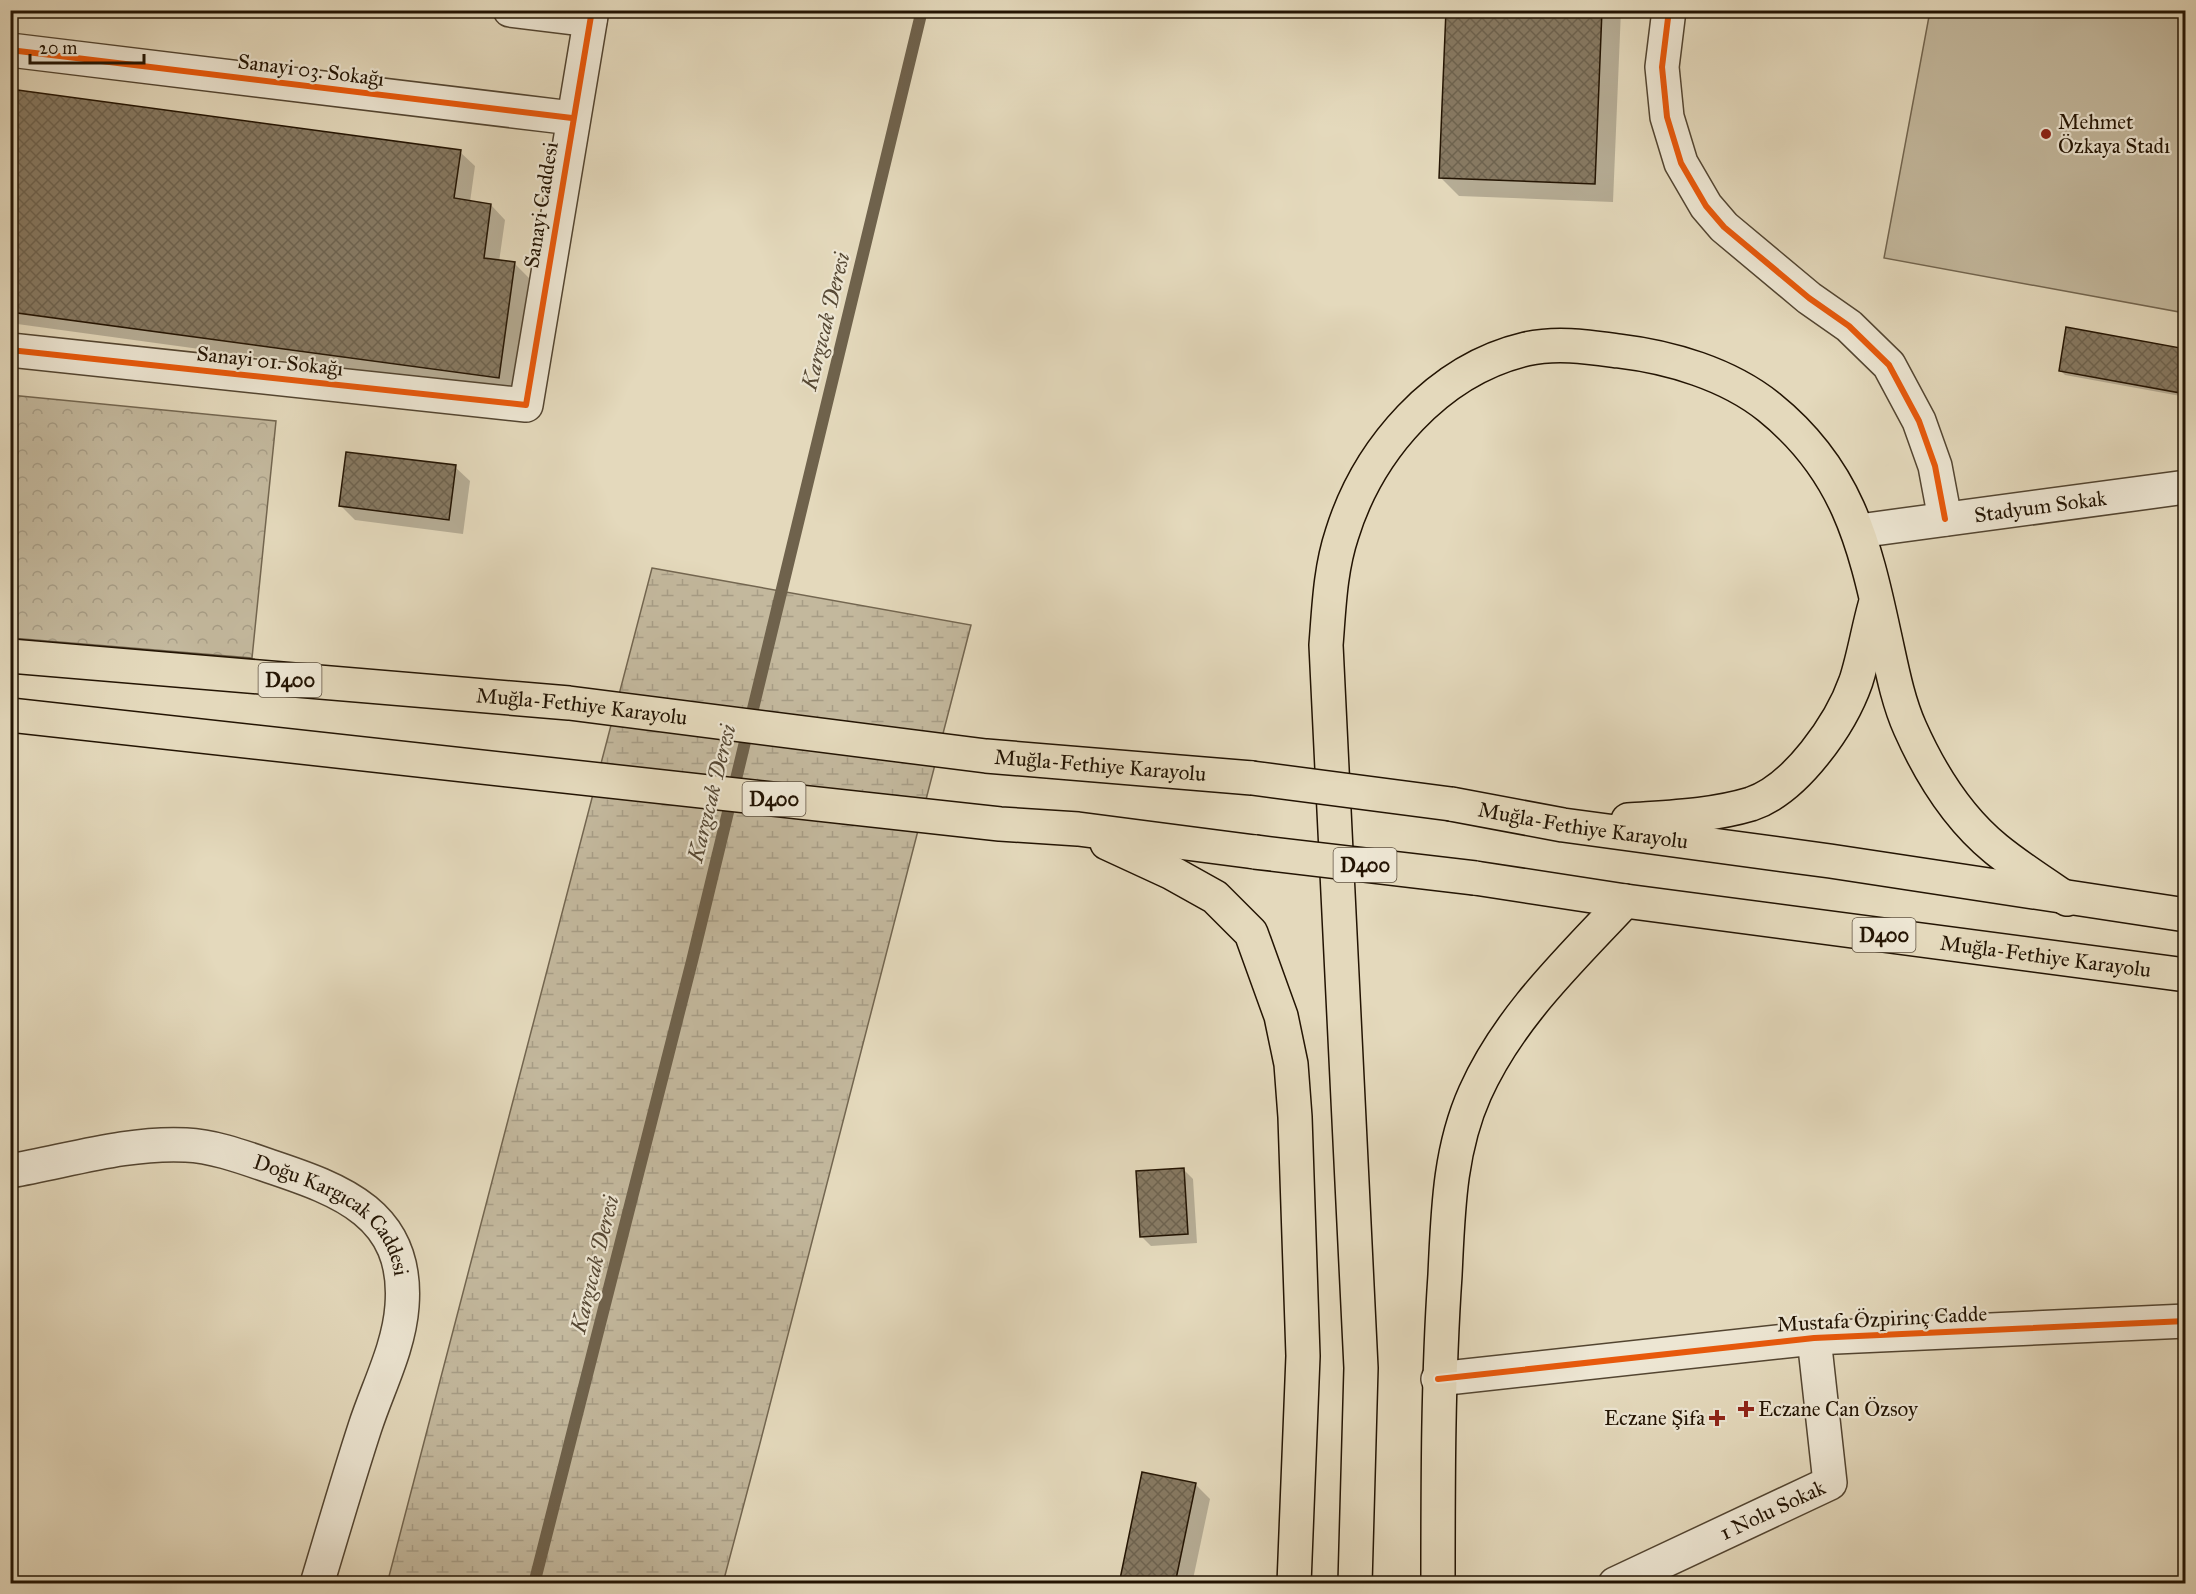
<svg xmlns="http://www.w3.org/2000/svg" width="2196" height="1594" font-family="'IM FELL Great Primer',serif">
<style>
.forest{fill:url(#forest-crowns);stroke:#736650;stroke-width:1.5}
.wetland{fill:url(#wetland-marsh);stroke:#736650;stroke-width:1.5}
.park{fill:#c3b89d;stroke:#736650;stroke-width:1.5}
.shadow{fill:#0003}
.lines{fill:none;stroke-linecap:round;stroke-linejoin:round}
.stream{stroke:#6f624c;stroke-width:12}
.building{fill:url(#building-cross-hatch);stroke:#231403;stroke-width:1.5}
.minor-casing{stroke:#534531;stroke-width:36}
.highway-casing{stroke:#231403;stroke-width:36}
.minor{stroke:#ede6d3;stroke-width:33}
.highway{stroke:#e4d9bc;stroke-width:33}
.highway-bridge-casing{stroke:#231403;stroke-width:36;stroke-linecap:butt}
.highway-bridge{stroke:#e4d9bc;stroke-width:33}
.cycleway-casing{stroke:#ede6d3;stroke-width:10}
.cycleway{stroke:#e8590c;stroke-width:6}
.poi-dot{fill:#8f2418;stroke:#ede6d3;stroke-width:2}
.labels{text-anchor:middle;stroke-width:4.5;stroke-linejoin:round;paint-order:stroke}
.shield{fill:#ede6d3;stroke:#605341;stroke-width:1.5}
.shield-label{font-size:20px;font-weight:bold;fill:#231403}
.street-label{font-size:21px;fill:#231403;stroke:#ede6d3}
.poi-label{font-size:21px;fill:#231403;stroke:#ede6d3;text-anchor:start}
.water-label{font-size:22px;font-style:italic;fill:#564834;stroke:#ede6d3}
</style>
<defs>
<pattern id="forest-crowns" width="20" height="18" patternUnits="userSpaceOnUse" patternTransform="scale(1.5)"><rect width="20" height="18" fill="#c3b89d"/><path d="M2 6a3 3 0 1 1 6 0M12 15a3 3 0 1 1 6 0" fill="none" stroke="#a79d86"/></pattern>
<pattern id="wetland-marsh" width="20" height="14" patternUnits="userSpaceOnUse" patternTransform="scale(1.5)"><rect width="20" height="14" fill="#c3b89d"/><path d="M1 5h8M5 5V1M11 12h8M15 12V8" fill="none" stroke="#a79d86"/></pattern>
<pattern id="building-cross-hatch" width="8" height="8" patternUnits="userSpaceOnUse" patternTransform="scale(1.5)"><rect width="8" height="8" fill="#877a63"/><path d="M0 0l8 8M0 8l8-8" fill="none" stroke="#6e634f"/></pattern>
</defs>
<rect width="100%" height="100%" fill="#e4d9bc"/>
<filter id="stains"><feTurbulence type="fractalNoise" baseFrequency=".00333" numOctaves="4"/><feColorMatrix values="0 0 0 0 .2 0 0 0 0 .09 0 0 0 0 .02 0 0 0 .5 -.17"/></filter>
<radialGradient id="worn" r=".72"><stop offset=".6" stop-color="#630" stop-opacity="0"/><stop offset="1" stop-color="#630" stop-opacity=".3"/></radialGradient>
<!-- forest -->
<polygon class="forest" points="10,395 276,421 252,658 11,638"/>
<!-- wetland -->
<polygon class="wetland" points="652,568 971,625 758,1451 723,1583 387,1584"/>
<!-- park -->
<polygon class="park" points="1930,11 2185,11 2185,313 1884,258"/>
<!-- shadow -->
<g class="shadow">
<polygon points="1448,10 1621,10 1613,202 1459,196 1440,177"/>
<polygon points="10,91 460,152 475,166 470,202 491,205 505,220 499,262 515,264 529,278 513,392 10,323"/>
<polygon points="2186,351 2186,397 2065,375 2060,370"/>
<polygon points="455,467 470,481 463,534 355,520 341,506"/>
<polygon points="1183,1169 1193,1179 1197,1243 1151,1246 1142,1237"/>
<polygon points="1195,1484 1210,1499 1192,1584 1120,1584"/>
</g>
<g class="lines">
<!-- stream -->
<polyline class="stream" points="534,1584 692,961 922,10"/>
</g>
<!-- building -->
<g class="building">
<polygon points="1446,10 1602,10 1595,184 1439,178"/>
<polygon points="10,89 461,150 454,198 491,204 484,258 515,262 499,378 10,312"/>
<polygon points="2066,327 2186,349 2186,394 2059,371"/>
<polygon points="346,452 456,465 449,520 339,506"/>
<polygon points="1184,1168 1188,1234 1140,1237 1136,1171"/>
<polygon points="1142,1472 1196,1483 1175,1584 1119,1584"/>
</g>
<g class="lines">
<defs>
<g id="minor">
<polyline points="510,10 590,20"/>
<polyline points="1669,10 1662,67 1667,117 1681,163 1706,206 1724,227 1809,298 1849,326 1889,365 1919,421 1935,466 1945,519"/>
<polyline points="10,50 572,118"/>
<polyline points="10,350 526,405 592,10"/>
<path id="s1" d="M1859 531 2186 487"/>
<path id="s2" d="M10 1171C68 1161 127 1142 186 1145 213 1146 243 1157 269 1166 341 1190 409 1214 402 1306 399 1348 378 1387 365 1427 348 1479 333 1531 317 1584"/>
<polyline points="1438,1379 1814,1338 2186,1321"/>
<path id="s3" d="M1615 1584 1830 1483 1814 1338"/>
</g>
<g id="highway">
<path id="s4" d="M10 656 569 703 986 756 1252 778"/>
<polyline points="10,715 1000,824 1078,829 1255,852"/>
<path id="s5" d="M1451 804 1563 825 1830 861 2186 915"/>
<path d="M1628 820C1669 817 1711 816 1751 804 1796 789 1841 724 1856 681 1864 656 1868 630 1875 605"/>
<polyline points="1107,843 1172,873 1215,897 1251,933 1281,1016 1291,1064 1295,1117 1303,1356 1294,1584"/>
<path id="s6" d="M1475 878 1625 901 2186 975"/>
<path d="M1355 1584 1361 1368 1326 645C1329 608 1330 570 1342 534 1368 450 1437 370 1526 349 1557 342 1589 347 1619 351 1670 357 1728 374 1769 407 1846 469 1864 540 1884 633 1891 664 1897 699 1910 728 1930 773 1958 818 1996 849 2018 867 2043 883 2067 899"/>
<path d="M1438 1584C1438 1480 1438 1378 1445 1275 1448 1213 1449 1151 1475 1093 1509 1017 1569 961 1625 901"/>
</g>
</defs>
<!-- minor casing -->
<use href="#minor" class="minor-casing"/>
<!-- highway casing -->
<use href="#highway" class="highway-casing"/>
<!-- minor -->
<use href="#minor" class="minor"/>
<!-- highway -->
<use href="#highway" class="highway"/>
<defs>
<g id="highway-bridge">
<polyline points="1252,778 1451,804"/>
<polyline points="1255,852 1475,878"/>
</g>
</defs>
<!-- highway-bridge casing -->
<use href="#highway-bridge" class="highway-bridge-casing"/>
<!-- highway-bridge -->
<use href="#highway-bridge" class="highway-bridge"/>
<defs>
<g id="cycleway">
<polyline points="1669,10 1662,67 1667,117 1681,163 1706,206 1724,227 1809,298 1849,326 1889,365 1919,421 1935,466 1945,519"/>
<polyline points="10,50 572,118"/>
<polyline points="10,350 526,405 592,10"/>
<polyline points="1438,1379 1814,1338 2186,1321"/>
</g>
</defs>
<!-- cycleway casing -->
<use href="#cycleway" class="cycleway-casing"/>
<!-- cycleway -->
<use href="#cycleway" class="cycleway"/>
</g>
<!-- markers -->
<g class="poi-dot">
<circle cx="2046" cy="134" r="6"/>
<path d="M1743 1400h6v6h6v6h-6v6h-6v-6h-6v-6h6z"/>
<path d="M1714 1409h6v6h6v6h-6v6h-6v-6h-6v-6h6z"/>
</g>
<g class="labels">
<!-- shield labels -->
<g class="shield">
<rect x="258.5" y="663" width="63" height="34" rx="4.5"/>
<rect x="742.5" y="782" width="63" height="34" rx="4.5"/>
<rect x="1333.5" y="848" width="63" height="34" rx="4.5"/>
<rect x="1852.5" y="918" width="63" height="34" rx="4.5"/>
</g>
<g class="shield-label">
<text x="290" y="687">D400</text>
<text x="774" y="806">D400</text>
<text x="1365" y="872">D400</text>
<text x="1884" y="942">D400</text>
</g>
<!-- street labels -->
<g class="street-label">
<text transform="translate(311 70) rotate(7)" y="7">Sanayi 03. Sokağı</text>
<text transform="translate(541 205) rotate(-81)" y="7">Sanayi Caddesi</text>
<text transform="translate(270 361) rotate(6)" y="7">Sanayi 01. Sokağı</text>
<text dy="7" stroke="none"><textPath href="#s1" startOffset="183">Stadyum Sokak</textPath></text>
<text dy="7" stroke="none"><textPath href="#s4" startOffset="574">Muğla-Fethiye Karayolu</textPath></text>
<text dy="7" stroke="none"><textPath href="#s4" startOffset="1096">Muğla-Fethiye Karayolu</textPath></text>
<text dy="7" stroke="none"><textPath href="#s5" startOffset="134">Muğla-Fethiye Karayolu</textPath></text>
<text dy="7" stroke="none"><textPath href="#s6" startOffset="576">Muğla-Fethiye Karayolu</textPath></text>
<text dy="7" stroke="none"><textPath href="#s2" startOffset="348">Doğu Kargıcak Caddesi</textPath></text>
<text transform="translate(1882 1319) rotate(-3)" y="7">Mustafa Özpirinç Cadde</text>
<text dy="7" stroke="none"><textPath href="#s3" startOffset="174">1 Nolu Sokak</textPath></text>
</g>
<!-- poi labels -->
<g class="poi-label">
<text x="2058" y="129">Mehmet<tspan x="2058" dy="24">Özkaya Stadı</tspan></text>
<text x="1758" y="1416">Eczane Can Özsoy</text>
<text x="1705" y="1425" text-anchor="end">Eczane Şifa</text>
</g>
<!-- water labels -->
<g class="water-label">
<text transform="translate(825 321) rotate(-76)" y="8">Kargıcak Deresi</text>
<text transform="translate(711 793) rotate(-76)" y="8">Kargıcak Deresi</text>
<text transform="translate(594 1264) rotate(-76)" y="8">Kargıcak Deresi</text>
</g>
</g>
<!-- margin -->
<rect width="2196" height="1594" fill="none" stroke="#e4d9bc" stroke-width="36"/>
<rect x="12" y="12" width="2172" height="1570" fill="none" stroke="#231403" stroke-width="3"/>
<rect x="18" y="18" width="2160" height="1558" fill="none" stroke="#231403" stroke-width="1.5"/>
<!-- scale -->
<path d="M30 54v9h114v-9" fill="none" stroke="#231403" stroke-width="3"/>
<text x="39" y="54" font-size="18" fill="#231403" stroke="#ede6d3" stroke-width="4.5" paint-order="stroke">20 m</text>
<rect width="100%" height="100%" filter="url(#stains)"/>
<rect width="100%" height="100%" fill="url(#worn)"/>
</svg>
